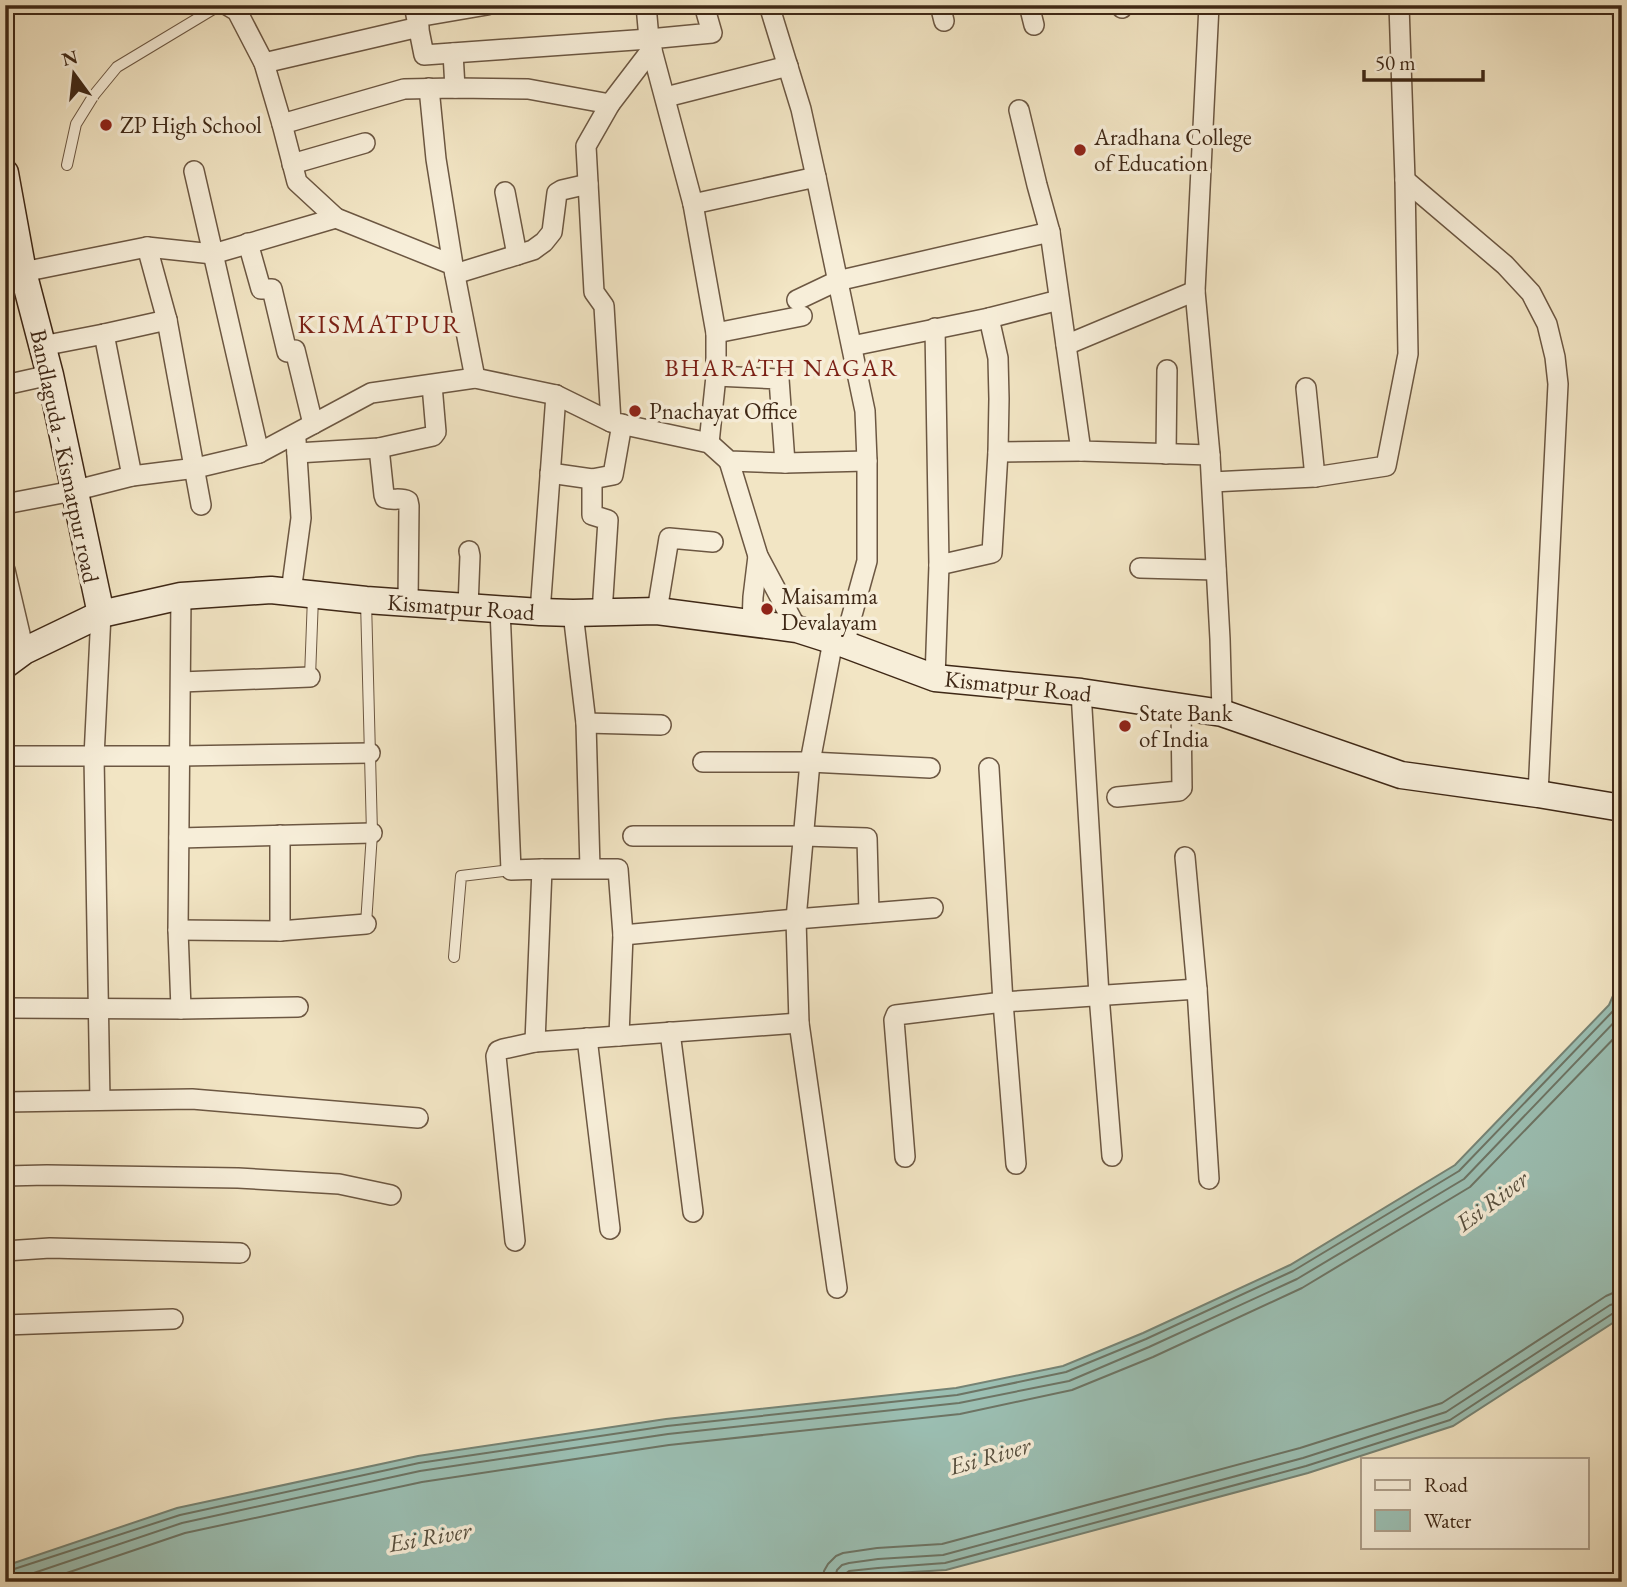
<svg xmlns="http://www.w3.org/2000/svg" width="1627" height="1587" font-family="'EB Garamond',serif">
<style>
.water{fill:#9bbfb3;stroke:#768374;stroke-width:2}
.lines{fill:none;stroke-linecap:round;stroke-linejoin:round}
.shore{stroke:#6d7464;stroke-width:2}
.lane-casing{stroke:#6c5742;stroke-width:12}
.street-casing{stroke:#6c5742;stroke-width:22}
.secondary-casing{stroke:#3f2816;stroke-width:29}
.lane{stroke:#f7eed9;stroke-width:10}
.street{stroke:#f7eed9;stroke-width:19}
.secondary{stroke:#f7eed9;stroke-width:26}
.poi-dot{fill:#8f2418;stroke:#f7eed9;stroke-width:2.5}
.labels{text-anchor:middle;stroke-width:7;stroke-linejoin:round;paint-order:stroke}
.poi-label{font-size:23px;fill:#3f2816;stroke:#f7eed9;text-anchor:start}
.street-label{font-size:23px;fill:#3f2816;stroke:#f7eed9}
.neighbourhood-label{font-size:24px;letter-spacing:2px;fill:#7a1f14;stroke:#f7eed9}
.water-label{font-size:24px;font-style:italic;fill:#564e3d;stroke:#f7eed9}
.quarter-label{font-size:26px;letter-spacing:2px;fill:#7a1f14;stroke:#f7eed9}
</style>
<rect width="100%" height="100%" fill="#f2e5c4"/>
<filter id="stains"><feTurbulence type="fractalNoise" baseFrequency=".00286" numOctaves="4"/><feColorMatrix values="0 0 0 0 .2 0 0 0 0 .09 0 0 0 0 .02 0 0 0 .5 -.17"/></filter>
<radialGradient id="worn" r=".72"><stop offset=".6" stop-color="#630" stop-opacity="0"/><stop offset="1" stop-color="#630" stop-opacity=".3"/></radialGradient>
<!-- water -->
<g class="water">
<polygon points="1612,5 1622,5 1622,150"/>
<polygon points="1622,975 1622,1317 1453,1426 1308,1473 946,1570 879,1574 825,1582 5,1582 5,1566 177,1508 418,1456 666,1419 956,1388 1063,1366 1143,1333 1290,1265 1455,1165 1609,1005"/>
</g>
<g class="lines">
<!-- shore -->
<g class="shore">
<polyline points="5,1572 180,1515 419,1463 667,1426 957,1395 1066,1372 1146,1339 1293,1271 1459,1171 1614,1010 1622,993"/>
<polyline points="5,1581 13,1580 182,1523 420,1471 668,1434 959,1403 1069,1381 1149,1347 1297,1279 1464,1179 1622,1014"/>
<polyline points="40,1582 185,1533 422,1482 669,1445 960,1414 1072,1390 1153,1357 1302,1288 1470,1187 1622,1030"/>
<polyline points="823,1582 824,1571 828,1564 836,1556 843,1553 877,1548 942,1544 1300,1448 1442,1403 1606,1296 1613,1293 1622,1292"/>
<polyline points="834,1582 837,1570 842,1565 849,1563 878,1559 943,1555 1303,1458 1446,1412 1610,1305 1622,1302"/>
<polyline points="842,1582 844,1575 849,1571 878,1568 945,1563 1306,1466 1450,1420 1615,1312 1622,1311"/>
</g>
<defs>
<g id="lane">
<polyline points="67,165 76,124 94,95 117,67 220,5"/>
<polyline points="310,677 313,597"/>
<polyline points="366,924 372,833 366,601"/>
<polyline points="454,957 461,876 511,870"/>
</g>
<g id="street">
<polyline points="227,5 237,11 264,63 282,124 297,182 336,218 453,265 475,378"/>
<polyline points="414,5 424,55 649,39 712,33 704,5"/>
<polyline points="646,5 649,39 693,204 716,333 716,376 709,443"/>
<polyline points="769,5 801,109 816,177"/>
<polyline points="940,5 944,21"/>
<polyline points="1029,5 1034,25"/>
<polyline points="1121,5 1122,8"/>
<polyline points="1209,5 1195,291 1210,455"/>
<polyline points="417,17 487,5"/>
<polyline points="453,53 455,88"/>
<polyline points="264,63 419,27"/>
<polyline points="429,88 436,159 453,265"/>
<polyline points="666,97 788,66"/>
<polyline points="1019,110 1037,185 1050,232 1081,451 1210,455 1220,639 1222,713"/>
<polyline points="282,124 404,89 455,88 528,89 610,104"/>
<polyline points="292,164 365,143"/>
<polyline points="194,171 259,453"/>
<polyline points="1405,180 1505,265 1531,293 1547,324 1555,357 1558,384 1538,794"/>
<polyline points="505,192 517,255"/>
<polyline points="693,204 816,177 865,411 867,461 867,561 844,644"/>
<polyline points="248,243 261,289 272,289 287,352 295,350 313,424"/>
<polyline points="147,247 167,320"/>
<polyline points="23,272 147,247 213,254 336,218"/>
<polyline points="455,274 533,250 544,242 552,232 557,193 562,190 588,184"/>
<polyline points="5,285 25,281"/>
<polyline points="797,300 837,281 1050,232"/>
<polyline points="716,333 802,316"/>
<polyline points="104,334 132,476"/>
<polyline points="1066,345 1195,291"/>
<polyline points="42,346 104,334 167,320 201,505"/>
<polyline points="852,346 989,318 1059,300"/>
<polyline points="716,376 779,379 785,463"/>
<polyline points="5,385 50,375"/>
<polyline points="1306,388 1315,477"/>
<polyline points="611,422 604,306 594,292 586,146 610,104 652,49"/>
<path d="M379 448 384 495 385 498C393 501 400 497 408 501L409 506 408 603"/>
<polyline points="998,452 1081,451"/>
<polyline points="297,453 379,448 433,436 436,432 432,385"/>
<polyline points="1166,454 1167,370"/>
<polyline points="729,461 758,556 797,629"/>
<polyline points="550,473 592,479 613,475 622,424"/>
<polyline points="592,479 592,515 608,520 602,613"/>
<polyline points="1212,482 1315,477 1386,466 1408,354 1405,180 1399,5"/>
<polyline points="5,504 73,491 132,476 196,468 259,453 371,393 475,378 556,395 611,422 709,443 729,461 785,463 867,461"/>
<polyline points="939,565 992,553 998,452 999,399 998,358 989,318"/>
<polyline points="1140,568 1216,570"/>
<polyline points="5,570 24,651"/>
<polyline points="291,592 301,518 296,440"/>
<polyline points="468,607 470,556 469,551"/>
<polyline points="500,609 511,870 542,869 535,1042 799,1023"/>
<polyline points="657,611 669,538 713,542"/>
<polyline points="540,612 556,395"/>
<polyline points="573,613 586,723 590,868"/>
<polyline points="752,624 753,597 758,556"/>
<polyline points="833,641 810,762 796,919 799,1023 837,1288"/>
<polyline points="935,678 939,565 935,328"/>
<polyline points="181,682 310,677"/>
<polyline points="1081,692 1099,995 1112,1156"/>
<polyline points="586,723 661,725"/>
<polyline points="5,756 180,756 370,753"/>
<polyline points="703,762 810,762 930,768"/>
<polyline points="989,768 1003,1002 1016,1164"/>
<polyline points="1117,797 1179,791 1182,788 1181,707"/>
<polyline points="633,836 804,836 867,838 869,913"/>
<polyline points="179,838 372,833"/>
<polyline points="1185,857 1197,989"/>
<polyline points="542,869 618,869 623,935 619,1036"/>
<polyline points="178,930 280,931 366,924"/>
<polyline points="280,931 280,835"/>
<polyline points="623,935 796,919 933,908"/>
<polyline points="5,1008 181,1009 298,1007"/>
<polyline points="181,1009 178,930 181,596"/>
<polyline points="670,1032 693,1212"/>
<polyline points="587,1038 610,1229"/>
<polyline points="100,1100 94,757 101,614"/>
<polyline points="5,1102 192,1099 418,1118"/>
<polyline points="905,1157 894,1020 896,1015 1003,1002 1197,989 1209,1179"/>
<polyline points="5,1176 47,1175 238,1178 339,1184 391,1195"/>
<polyline points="515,1241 496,1056 498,1051 503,1049 535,1042"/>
<polyline points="5,1251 50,1248 240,1253"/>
<polyline points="5,1325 173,1319"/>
</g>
<g id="secondary">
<polyline points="5,173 23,272 50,375 101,614"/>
<polyline points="5,665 24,651 101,614 181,596 271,590 366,600 540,612 573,613 657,611 797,629 844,644 935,678 1081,692 1222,713 1401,775 1538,794 1622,808"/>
</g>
</defs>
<!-- lane casing -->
<use href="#lane" class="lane-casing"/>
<!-- street casing -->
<use href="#street" class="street-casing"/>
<!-- secondary casing -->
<use href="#secondary" class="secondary-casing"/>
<!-- lane -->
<use href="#lane" class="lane"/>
<!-- street -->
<use href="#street" class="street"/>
<!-- secondary -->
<use href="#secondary" class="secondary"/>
</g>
<!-- markers -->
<g class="poi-dot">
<circle cx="106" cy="125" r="7"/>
<circle cx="1080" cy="150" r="7"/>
<circle cx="635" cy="411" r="7"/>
<circle cx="767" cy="609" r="7"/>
<circle cx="1125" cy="726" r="7"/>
</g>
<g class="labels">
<!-- poi labels -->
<g class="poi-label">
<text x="120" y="133">ZP High School</text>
<text x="1094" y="145">Aradhana College<tspan x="1094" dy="26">of Education</tspan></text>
<text x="649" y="419">Pnachayat Office</text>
<text x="781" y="604">Maisamma<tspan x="781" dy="26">Devalayam</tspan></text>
<text x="1139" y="721">State Bank<tspan x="1139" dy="26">of India</tspan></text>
</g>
<!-- street labels -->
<g class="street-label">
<text transform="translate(65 456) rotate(78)" y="8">Bandlaguda - Kismatpur road</text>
<text transform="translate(461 607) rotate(4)" y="8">Kismatpur Road</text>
<text transform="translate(1018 686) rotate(6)" y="8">Kismatpur Road</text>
</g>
<!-- neighbourhood labels -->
<g class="neighbourhood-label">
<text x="782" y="376">BHARATH NAGAR</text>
</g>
<!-- water labels -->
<g class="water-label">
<text transform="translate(1492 1201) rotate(-37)" y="8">Esi River</text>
<text transform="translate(990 1456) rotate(-16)" y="8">Esi River</text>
<text transform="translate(430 1537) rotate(-10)" y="8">Esi River</text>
</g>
<!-- quarter labels -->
<g class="quarter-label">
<text x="380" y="333">KISMATPUR</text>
</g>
</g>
<!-- margin -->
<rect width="1627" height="1587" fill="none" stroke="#f2e5c4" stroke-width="28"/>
<rect x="7" y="7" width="1613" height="1573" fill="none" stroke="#3f2816" stroke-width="3.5"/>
<rect x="14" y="14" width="1599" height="1559" fill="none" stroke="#3f2816" stroke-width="2"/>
<!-- legend -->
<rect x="1361" y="1458" width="228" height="91" fill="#f7eed9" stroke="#ad9f8b" stroke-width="2"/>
<rect x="1375" y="1480" width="35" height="10" fill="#f7eed9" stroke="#ad9f8b" stroke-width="2"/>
<text x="1424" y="1492" font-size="21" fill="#3f2816">Road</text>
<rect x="1375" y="1510" width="35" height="21" fill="#9bbfb3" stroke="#ad9f8b" stroke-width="2"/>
<text x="1424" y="1528" font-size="21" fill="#3f2816">Water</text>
<!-- north arrow -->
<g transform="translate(74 74) rotate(345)" stroke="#f7eed9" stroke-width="5" paint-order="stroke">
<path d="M0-5L12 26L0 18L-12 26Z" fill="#3f2816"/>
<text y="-10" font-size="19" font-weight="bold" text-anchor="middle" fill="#3f2816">N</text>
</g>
<!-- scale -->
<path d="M1364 70v10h119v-10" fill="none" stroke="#3f2816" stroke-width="3.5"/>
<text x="1375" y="70" font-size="21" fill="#3f2816" stroke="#f7eed9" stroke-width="5" paint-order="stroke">50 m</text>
<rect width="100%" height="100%" filter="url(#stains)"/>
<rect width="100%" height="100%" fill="url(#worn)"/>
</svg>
